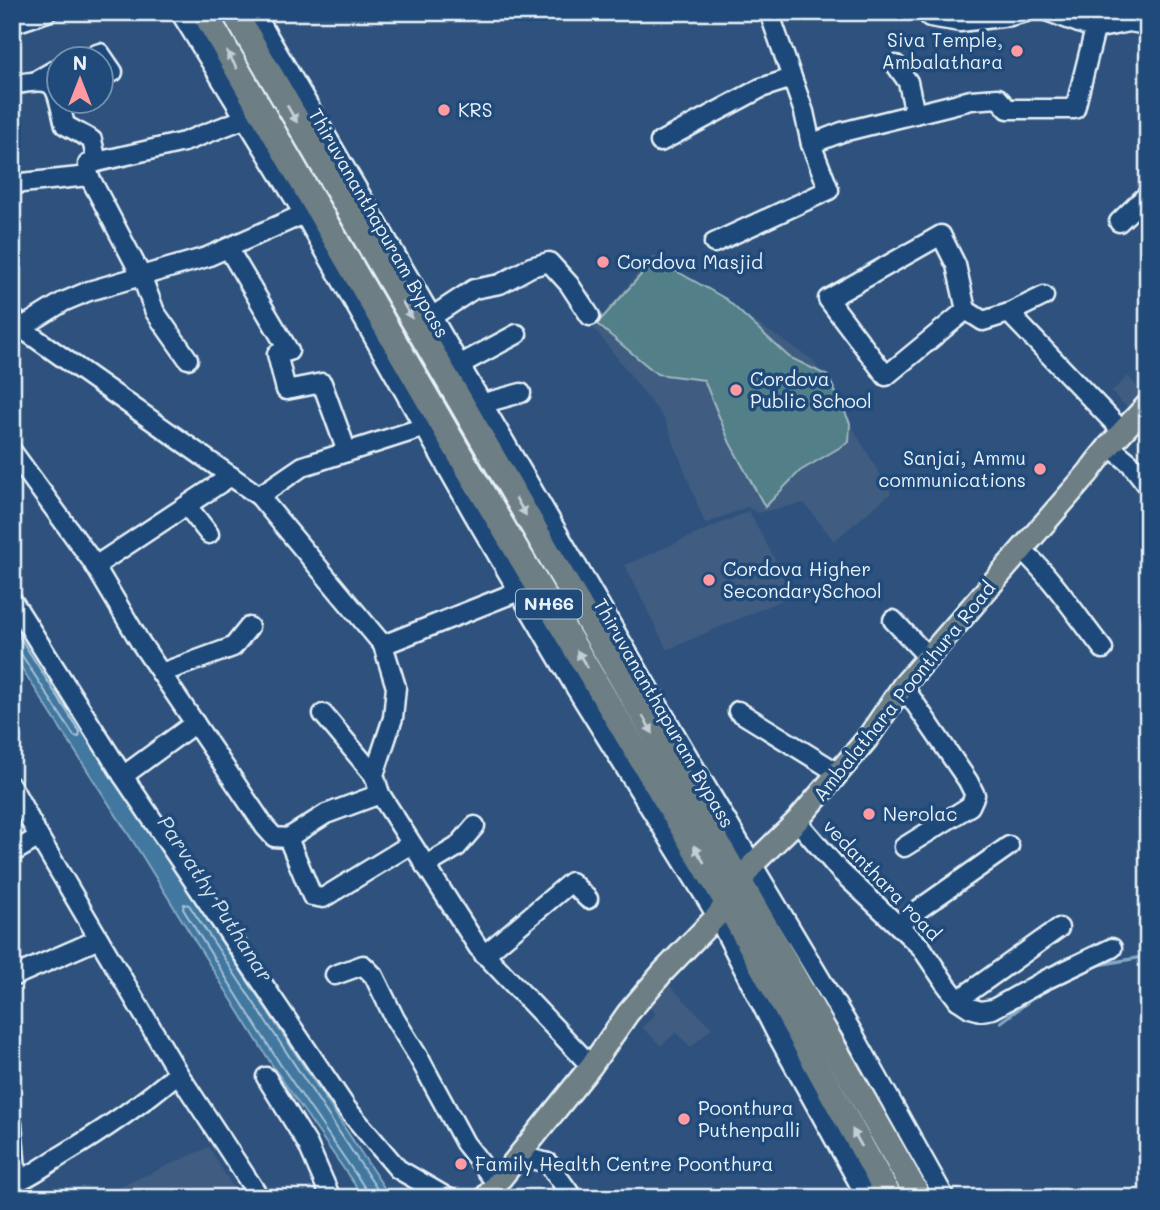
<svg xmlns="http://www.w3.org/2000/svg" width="1160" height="1210" font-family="Mali,sans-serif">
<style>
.built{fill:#3f5c80}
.green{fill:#537f88;stroke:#9eb8c0;stroke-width:2}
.water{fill:#4378a0;stroke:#85a8c3;stroke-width:2}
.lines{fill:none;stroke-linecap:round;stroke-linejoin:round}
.shore{stroke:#a6c1d5;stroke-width:2}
.stream{stroke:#85a8c3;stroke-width:3.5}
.minor-casing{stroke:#e8f1f8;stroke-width:23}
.major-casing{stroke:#e8f1f8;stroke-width:26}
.highway-casing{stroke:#e8f1f8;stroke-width:30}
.minor{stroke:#1f4a7a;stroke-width:18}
.major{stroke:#6d7e84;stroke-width:21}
.highway{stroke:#6d7e84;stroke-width:24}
.oneway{fill:#c3ced5}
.poi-dot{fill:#ff9aa2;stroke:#1f4a7a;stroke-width:2.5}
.labels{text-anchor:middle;stroke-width:7;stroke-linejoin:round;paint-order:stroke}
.shield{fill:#1f4a7a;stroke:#acbfd2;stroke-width:2}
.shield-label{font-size:18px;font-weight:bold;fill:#e8f1f8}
.poi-label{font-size:19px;fill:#e8f1f8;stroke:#1f4a7a;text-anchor:start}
.street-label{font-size:19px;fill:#e8f1f8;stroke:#1f4a7a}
.water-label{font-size:21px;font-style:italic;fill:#cfdfeb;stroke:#1f4a7a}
</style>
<rect width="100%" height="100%" fill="#2e527d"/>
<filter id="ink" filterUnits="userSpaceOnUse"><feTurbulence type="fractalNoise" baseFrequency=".0143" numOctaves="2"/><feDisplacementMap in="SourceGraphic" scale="14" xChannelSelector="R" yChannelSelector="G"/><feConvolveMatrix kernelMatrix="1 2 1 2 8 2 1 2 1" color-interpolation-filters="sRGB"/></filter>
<g filter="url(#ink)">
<!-- built -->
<g class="built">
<polygon points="653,255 813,360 891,493 834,541 804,503 758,513 747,507 705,524 665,420 593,327"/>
<polygon points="1128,376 1147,399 1133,413 1111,392"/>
<polygon points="749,511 794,595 667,650 625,565"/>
<polygon points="663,979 712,1028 691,1047 676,1032 661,1046 642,1027 656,1014 642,999"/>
<polygon points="209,1147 239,1198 95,1198"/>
</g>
<!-- green -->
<polygon class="green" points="655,259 726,299 789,357 828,376 850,423 849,442 800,471 765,507 730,443 704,380 657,374 597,324"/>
<!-- water -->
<polygon class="water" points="12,612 182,882 391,1198 364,1198 274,1068 136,846 12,653"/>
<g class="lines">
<!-- shore -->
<g class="shore">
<polyline points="12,625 80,732 79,737 74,736 21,654 12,650"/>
<polyline points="369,1198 367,1191 280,1064 183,909 184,904 189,905 383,1198"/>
</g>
<!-- stream -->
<polyline class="stream" points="1001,1022 1038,994 1098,965 1148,956"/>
<defs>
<g id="minor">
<polyline points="180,12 304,214 474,515 572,682 717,916 777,1035 867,1198"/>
<polyline points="254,12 689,758 854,1035 945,1198"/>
<polyline points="769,12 804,112 811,144 842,132 971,100 998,98 1008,109 1075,109 1095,29"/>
<polyline points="929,12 930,17 960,22 1010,16 1026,12"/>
<polyline points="1049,12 1095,29 1129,22 1148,25"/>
<polyline points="12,24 47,12"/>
<polyline points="81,60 100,53 113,72"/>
<polyline points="896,65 908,82 915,114"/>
<polyline points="39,79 60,67"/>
<path d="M12 85C59 76 54 82 65 125L92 140 97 162"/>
<polyline points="660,142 761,88 792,78"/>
<polyline points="89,176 141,275 155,312 188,359"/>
<polyline points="12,184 89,176 88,164 184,142 246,118"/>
<polyline points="1119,222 1148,194"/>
<polyline points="714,243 829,190 811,144"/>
<polyline points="228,248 289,351 277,354 286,390 322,383 347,452"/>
<polyline points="1044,296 1009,313 1123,432"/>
<polyline points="966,310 956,265 941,235 828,299 886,376 966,310 983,321 1009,313"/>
<polyline points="12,315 21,328 259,496 383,645 396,687 393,718 374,775 380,794 478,947 591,1066"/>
<polyline points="433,316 474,289 500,284 531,267 549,262 569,284 590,316"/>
<polyline points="21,328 63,302 89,291 207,257 304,214"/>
<polyline points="461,364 517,334"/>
<polyline points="484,403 521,393"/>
<polyline points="1108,445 1130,463 1148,486"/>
<polyline points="12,451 92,561 140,642 265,827 274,837 288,838 326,814 380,794"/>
<polyline points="259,496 303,466 425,427"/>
<polyline points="187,506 209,534"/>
<path d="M1021 549C1053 578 1076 615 1103 649"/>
<polyline points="95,566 231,476"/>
<polyline points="12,600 123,776 347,1109 398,1169 448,1198"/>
<polyline points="893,620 928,657"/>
<polyline points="383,645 519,591"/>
<polyline points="161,673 233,647 249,627"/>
<polyline points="903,686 968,781 975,795 970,806 904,847"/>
<polyline points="738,711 838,773"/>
<polyline points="323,714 374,775"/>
<polyline points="123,776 195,723"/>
<polyline points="12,787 39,837 178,1073 260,1198"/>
<polyline points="797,821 840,871 921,947 945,983 958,1000 970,1008 981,1011 993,1009 1045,980 1112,948"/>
<polyline points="288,838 312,896 323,898 411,844"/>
<polyline points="12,853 39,837"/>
<polyline points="425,866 457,847 475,826"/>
<polyline points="898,924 1009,846"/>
<polyline points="484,955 571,882 588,899"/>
<polyline points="335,975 363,965 374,976 395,1019 419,1058 465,1143 497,1184"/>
<polyline points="12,977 99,939"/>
<polyline points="958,1000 1059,928"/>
<polyline points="266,1077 308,1145 331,1198"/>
<polyline points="12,1124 17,1182"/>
<polyline points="521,1152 532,1159 548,1163 573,1198"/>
<path d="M12 1184C32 1176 41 1168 59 1157 101 1132 141 1105 178 1073"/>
</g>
<path id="major" d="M485 1198 591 1066 628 1013 664 971 717 916 753 864 797 821 867 739 903 686 1089 472C1106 447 1127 427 1148 404"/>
<g id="highway">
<polyline points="204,12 467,467 726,901 890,1198"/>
<polyline points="234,12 740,882 919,1198"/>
</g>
</defs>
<!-- minor casing -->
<use href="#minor" class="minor-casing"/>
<!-- major casing -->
<use href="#major" class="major-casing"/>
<!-- highway casing -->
<use href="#highway" class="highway-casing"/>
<!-- minor -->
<use href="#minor" class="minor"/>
<!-- major -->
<use href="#major" class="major"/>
<!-- highway -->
<use href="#highway" class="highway"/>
</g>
<!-- one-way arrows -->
<defs><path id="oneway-solid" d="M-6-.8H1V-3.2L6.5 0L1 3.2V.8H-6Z" transform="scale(1.75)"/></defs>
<g class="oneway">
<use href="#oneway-solid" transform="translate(232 60) rotate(-120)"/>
<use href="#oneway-solid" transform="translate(292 114) rotate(60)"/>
<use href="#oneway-solid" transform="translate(407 310) rotate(60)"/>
<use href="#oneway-solid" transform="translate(521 507) rotate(60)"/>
<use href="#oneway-solid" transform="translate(582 659) rotate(-121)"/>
<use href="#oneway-solid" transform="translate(648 725) rotate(60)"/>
<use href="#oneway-solid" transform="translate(699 854) rotate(-121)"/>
<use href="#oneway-solid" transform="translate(857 1138) rotate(-119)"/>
</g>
</g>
<!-- markers -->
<g class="poi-dot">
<circle cx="1017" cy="51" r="7"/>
<circle cx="444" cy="110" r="7"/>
<circle cx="603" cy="262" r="7"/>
<circle cx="736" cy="390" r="7"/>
<circle cx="1040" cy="469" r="7"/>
<circle cx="709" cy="580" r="7"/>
<circle cx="869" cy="814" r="7"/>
<circle cx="684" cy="1119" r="7"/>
<circle cx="461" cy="1164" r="7"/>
</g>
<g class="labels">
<!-- shield labels -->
<rect class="shield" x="516" y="589.5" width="66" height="29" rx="5"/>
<g class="shield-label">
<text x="549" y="610">NH66</text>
</g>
<!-- poi labels -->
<g class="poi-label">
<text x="1003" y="47" text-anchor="end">Siva Temple,<tspan x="1003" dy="22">Ambalathara</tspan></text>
<text x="458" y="117">KRS</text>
<text x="617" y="269">Cordova Masjid</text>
<text x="750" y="386">Cordova<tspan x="750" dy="22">Public School</tspan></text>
<text x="1026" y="465" text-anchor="end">Sanjai, Ammu<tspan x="1026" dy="22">communications</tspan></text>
<text x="723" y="576">Cordova Higher<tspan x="723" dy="22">SecondarySchool</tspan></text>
<text x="883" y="821">Nerolac</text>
<text x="698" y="1115">Poonthura<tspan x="698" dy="22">Puthenpalli</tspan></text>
<text x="475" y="1171">Family Health Centre Poonthura</text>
</g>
<!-- street labels -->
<g class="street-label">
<text transform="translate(379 223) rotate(60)" y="7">Thiruvananthapuram Bypass</text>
<text transform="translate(904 691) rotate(-51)" y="7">Ambalathara Poonthura Road</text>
<text transform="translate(664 713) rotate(60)" y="7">Thiruvananthapuram Bypass</text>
<text transform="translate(882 880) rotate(46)" y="7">vedanthara road</text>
</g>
<!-- water labels -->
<g class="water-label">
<text transform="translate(215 899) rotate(57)" y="7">Parvathy Puthanar</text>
</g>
</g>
<!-- margin -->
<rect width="1160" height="1210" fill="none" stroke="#1f4a7a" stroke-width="42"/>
<rect x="21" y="21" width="1118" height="1168" fill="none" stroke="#e8f1f8" stroke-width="2.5" filter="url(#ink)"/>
<!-- north arrow -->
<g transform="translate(80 80)"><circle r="33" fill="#1f4a7a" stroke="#6f8dac" stroke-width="2"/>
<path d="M0-5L12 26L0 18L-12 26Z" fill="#ff9aa2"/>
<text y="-10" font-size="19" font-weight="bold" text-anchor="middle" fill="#e8f1f8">N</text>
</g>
</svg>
